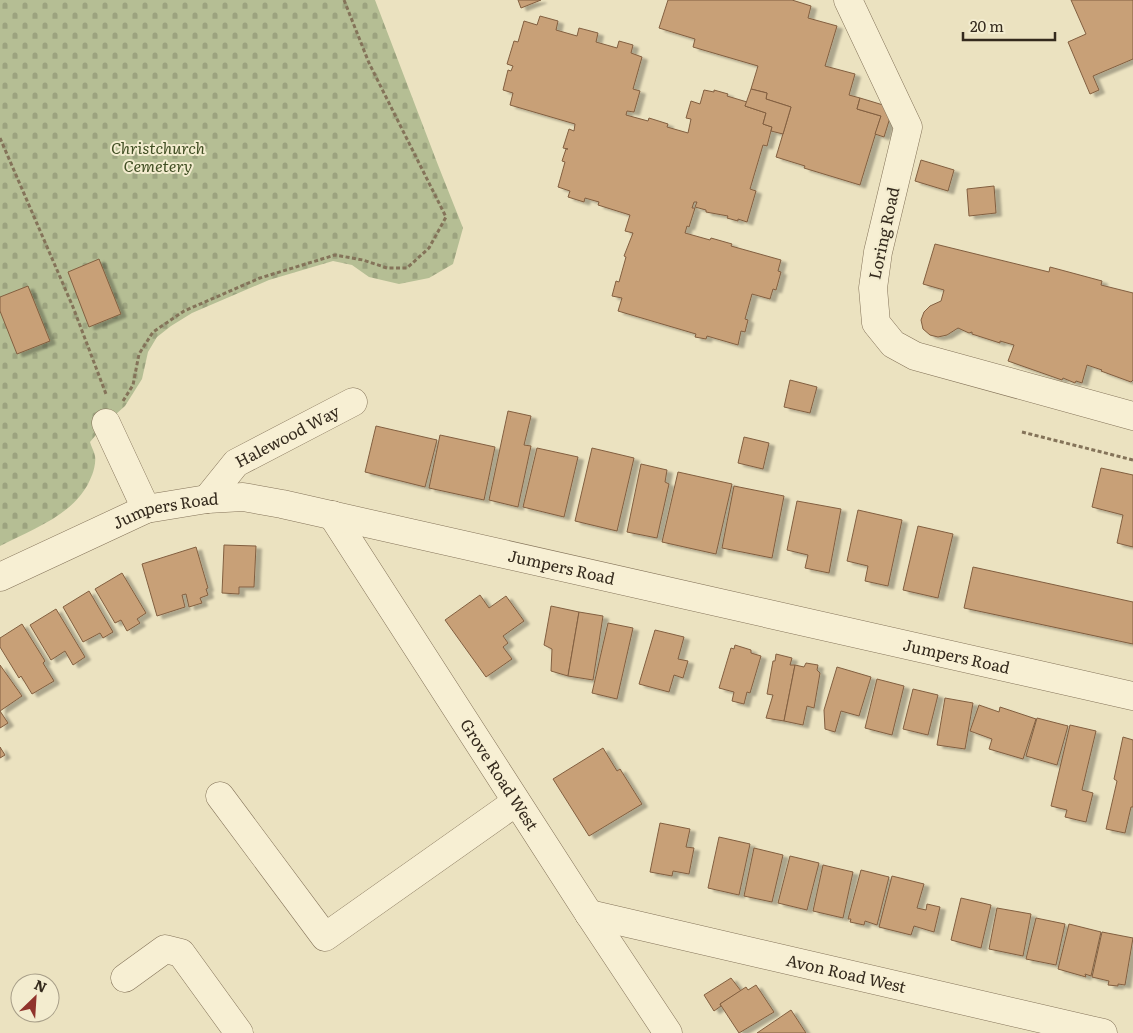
<svg xmlns="http://www.w3.org/2000/svg" width="1133" height="1033" font-family="Literata,serif">
<style>
.cemetery{fill:url(#cemetery-stones)}
.building{fill:#c8a077;stroke:#825f40;filter:url(#shadow)}
.lines{fill:none;stroke-linecap:round;stroke-linejoin:round}
.minor-casing{stroke:#847359;stroke-width:29}
.path{stroke:#847359;stroke-width:3;stroke-dasharray:4 2.5;stroke-linecap:butt}
.minor{stroke:#f7efd3;stroke-width:28}
.labels{text-anchor:middle;stroke-width:4;stroke-linejoin:round;paint-order:stroke}
.park-label{font-size:16px;font-style:italic;fill:#414f24;stroke:#f3eccf}
.street-label{font-size:16px;fill:#342a1d;stroke:#f3eccf}
</style>
<defs>
<pattern id="cemetery-stones" width="16" height="16" patternUnits="userSpaceOnUse" patternTransform="scale(1.25)"><rect width="16" height="16" fill="#b5be94"/><path d="M2 7V4a2 2 0 0 1 4 0v3zM10 15v-3a2 2 0 0 1 4 0v3z" fill="#9ca37f"/></pattern>
<filter id="shadow"><feDropShadow dx="5.5" dy="3" stdDeviation="1" flood-color="#0004"/></filter>
</defs>
<rect width="100%" height="100%" fill="#ebe2c0"/>
<!-- cemetery -->
<path class="cemetery" d="M0 0H375L438 165 463 228 453 264 429 278 399 284 369 277 352 265 333 261 269 280 192 313 171 326 157 337 148 352 142 379 125 406 106 423 90 442C91 446 94 451 95 456 96 462 94 470 92 475 78 514 34 528 0 546Z"/>
<!-- building -->
<g class="building">
<polygon points="518,0 541,0 521,8"/>
<polygon points="668,0 792,0 811,6 808,18 837,26 825,66 855,74 849,95 860,98 857,109 881,116 860,185 804,168 805,166 776,157 791,107 766,99 767,93 751,89 758,66 693,47 695,39 659,28"/>
<polygon points="1071,0 1133,0 1133,59 1093,76 1099,90 1090,94 1068,42 1086,34"/>
<polygon points="540,16 558,21 556,30 577,36 579,28 598,33 596,42 617,48 619,41 633,45 631,53 642,57 633,89 640,91 634,112 627,111 626,115 648,121 649,118 668,124 667,127 688,133 691,119 686,118 691,101 700,104 704,90 714,92 714,90 728,94 727,96 747,102 745,106 766,113 763,124 772,127 767,146 763,145 750,189 756,191 747,222 738,219 738,221 727,218 728,216 706,212 706,210 695,207 697,202 694,202 692,208 695,208 689,227 687,226 685,233 710,240 711,238 732,244 731,246 781,260 778,271 781,272 776,290 773,289 770,299 752,294 745,319 748,320 745,332 741,331 738,345 707,336 706,339 695,337 696,334 618,311 622,298 612,296 616,281 619,282 626,257 624,256 633,233 625,231 630,215 598,205 599,202 585,198 584,202 568,197 570,191 558,187 565,162 562,161 566,149 568,149 563,148 569,129 574,131 575,124 510,105 513,93 503,90 508,70 511,71 513,66 507,64 514,41 518,42 524,21 537,25"/>
<polygon points="751,89 767,93 766,99 791,107 783,134 771,131 772,127 763,124 766,113 745,106"/>
<polygon points="860,98 893,108 884,137 875,134 881,116 857,109"/>
<polygon points="921,160 954,170 948,191 915,181"/>
<polygon points="994,186 996,213 969,216 967,189"/>
<polygon points="935,244 1049,272 1050,267 1102,281 1101,285 1133,293 1133,380 1131,382 1101,371 1102,370 1087,365 1082,383 1076,381 1075,383 1063,378 1062,380 1008,361 1014,345 1000,341 1000,343 972,334 972,332 969,333 958,328 947,335 938,337 930,335 923,329 921,320 924,312 930,306 941,301 944,290 923,284"/>
<polygon points="99,259 121,314 89,327 68,272"/>
<polygon points="28,286 50,341 17,354 0,311 0,297"/>
<polygon points="790,380 817,387 810,413 784,407"/>
<polygon points="508,411 531,416 524,445 531,446 518,507 489,500"/>
<polygon points="376,426 437,440 425,487 365,472"/>
<polygon points="440,435 495,447 484,500 429,488"/>
<polygon points="744,437 769,443 763,469 738,463"/>
<polygon points="537,448 578,457 564,517 523,507"/>
<polygon points="592,448 634,458 617,531 575,521"/>
<polygon points="641,464 667,470 665,482 669,484 657,538 627,532"/>
<polygon points="1101,468 1133,475 1133,547 1117,543 1123,515 1092,507"/>
<polygon points="678,472 732,484 716,554 662,542"/>
<polygon points="734,486 784,496 772,558 722,548"/>
<polygon points="797,501 841,509 829,573 805,568 808,555 787,550"/>
<polygon points="858,510 902,520 888,586 865,581 868,566 847,561"/>
<polygon points="918,526 953,534 938,598 903,590"/>
<polygon points="224,545 256,546 254,587 239,587 239,594 222,593"/>
<polygon points="196,547 208,588 206,589 208,595 200,598 202,603 189,607 186,594 182,595 185,607 157,616 142,564"/>
<polygon points="973,567 1133,602 1133,644 964,608"/>
<polygon points="122,573 146,613 137,619 140,623 127,631 121,620 115,623 95,589"/>
<polygon points="89,591 113,632 103,638 100,633 83,642 63,607"/>
<polygon points="480,595 489,608 506,596 524,621 503,636 508,643 503,647 512,659 486,677 445,620"/>
<polygon points="551,606 579,612 568,676 551,671 552,649 544,645"/>
<polygon points="56,609 85,657 73,665 65,651 51,660 30,625"/>
<polygon points="579,612 603,616 593,680 568,676"/>
<polygon points="608,623 633,628 617,699 592,693"/>
<polygon points="22,624 45,661 43,663 54,681 32,694 21,676 19,678 0,647 0,638"/>
<polygon points="655,630 684,637 678,659 688,661 683,678 674,675 669,692 639,684"/>
<polygon points="735,645 751,650 751,653 761,656 750,693 747,692 744,704 732,701 734,692 719,688 731,648 734,649"/>
<polygon points="776,654 792,658 790,665 795,665 784,721 766,718 773,695 767,694 773,661 775,661"/>
<polygon points="806,663 818,665 817,670 820,673 814,708 807,706 803,725 784,721 795,665 804,667"/>
<polygon points="0,665 22,696 0,711"/>
<polygon points="837,667 871,677 859,716 841,711 835,732 825,729 824,710"/>
<polygon points="877,679 904,686 892,735 865,728"/>
<polygon points="913,689 938,695 928,735 903,729"/>
<polygon points="945,698 973,703 965,749 937,745"/>
<polygon points="979,705 999,712 1000,707 1036,719 1023,759 989,749 992,739 970,731"/>
<polygon points="0,711 8,723 0,728"/>
<polygon points="1037,718 1068,726 1057,765 1026,756"/>
<polygon points="1070,725 1096,731 1082,790 1093,793 1086,822 1065,817 1067,810 1051,806"/>
<polygon points="1123,737 1133,740 1133,807 1131,807 1125,833 1106,829 1117,781 1114,779"/>
<polygon points="0,747 5,755 0,758"/>
<polygon points="603,748 617,771 620,769 642,804 589,836 553,779"/>
<polygon points="660,823 690,829 686,847 694,848 689,874 673,871 672,876 650,872"/>
<polygon points="719,837 750,844 739,895 708,888"/>
<polygon points="754,848 783,855 772,902 744,896"/>
<polygon points="790,856 819,863 807,910 778,903"/>
<polygon points="823,865 853,872 843,918 813,911"/>
<polygon points="861,870 889,877 877,925 865,921 864,925 850,922 851,919 848,919"/>
<polygon points="892,876 924,884 917,908 926,910 927,904 940,907 934,932 914,926 911,935 879,927"/>
<polygon points="961,898 991,905 981,948 951,940"/>
<polygon points="997,908 1031,914 1023,956 989,949"/>
<polygon points="1036,918 1065,924 1056,965 1026,959"/>
<polygon points="1069,924 1101,932 1091,976 1085,974 1086,977 1058,969"/>
<polygon points="1102,932 1133,938 1125,985 1118,984 1118,986 1108,985 1109,981 1092,977"/>
<polygon points="731,978 741,991 720,1004 721,1006 714,1011 704,995"/>
<polygon points="756,985 774,1012 739,1033 720,1004 746,987 748,990"/>
<polygon points="791,1010 806,1033 757,1033"/>
</g>
<g class="lines">
<defs>
<g id="minor">
<polyline points="848,0 908,127 878,252 873,288 876,323 893,344 915,356 1133,416"/>
<polyline points="106,423 146,509"/>
<path id="s1" d="M207 499 236 463 353 402"/>
<path id="s2" d="M332 515 589 914 668 1033"/>
<path id="s3" d="M0 577 146 509 207 499 243 497 282 504 1133 696"/>
<polyline points="220,796 325,937 516,802"/>
<path id="s4" d="M589 914 1103 1033"/>
<polyline points="125,978 165,949 181,953 239,1033"/>
</g>
</defs>
<!-- minor casing -->
<use href="#minor" class="minor-casing"/>
<!-- path -->
<g class="path">
<polyline points="0,138 73,307 106,394"/>
<polyline points="123,401 133,385 139,354 153,332 184,311 260,278 335,255 363,260 387,268 407,268 429,248 446,217 369,63 344,0"/>
<polyline points="1022,432 1133,460"/>
</g>
<!-- minor -->
<use href="#minor" class="minor"/>
</g>
<g class="labels">
<!-- park labels -->
<g class="park-label">
<text x="158" y="154">Christchurch<tspan x="158" dy="18">Cemetery</tspan></text>
</g>
<!-- street labels -->
<g class="street-label">
<text transform="translate(884 233) rotate(-78)" y="6">Loring Road</text>
<text dy="6" stroke="none"><textPath href="#s1" startOffset="104">Halewood Way</textPath></text>
<text dy="6" stroke="none"><textPath href="#s3" startOffset="180">Jumpers Road</textPath></text>
<text dy="6" stroke="none"><textPath href="#s3" startOffset="585">Jumpers Road</textPath></text>
<text dy="6" stroke="none"><textPath href="#s3" startOffset="990">Jumpers Road</textPath></text>
<text dy="6" stroke="none"><textPath href="#s2" startOffset="309">Grove Road West</textPath></text>
<text dy="6" stroke="none"><textPath href="#s4" startOffset="264">Avon Road West</textPath></text>
</g>
</g>
<!-- north arrow -->
<g transform="translate(35 998) rotate(25)"><circle r="24" fill="#f3eccf" stroke="#a79e88"/>
<path d="M0-4L9 19L0 12L-9 19Z" fill="#90332c"/>
<text y="-8" font-size="14" font-weight="bold" text-anchor="middle" fill="#342a1d">N</text>
</g>
<!-- scale -->
<path d="M963 32v8h92v-8" fill="none" stroke="#342a1d" stroke-width="2.5"/>
<text x="970" y="32" font-size="15" fill="#342a1d" stroke="#f3eccf" stroke-width="4" paint-order="stroke">20 m</text>
</svg>
